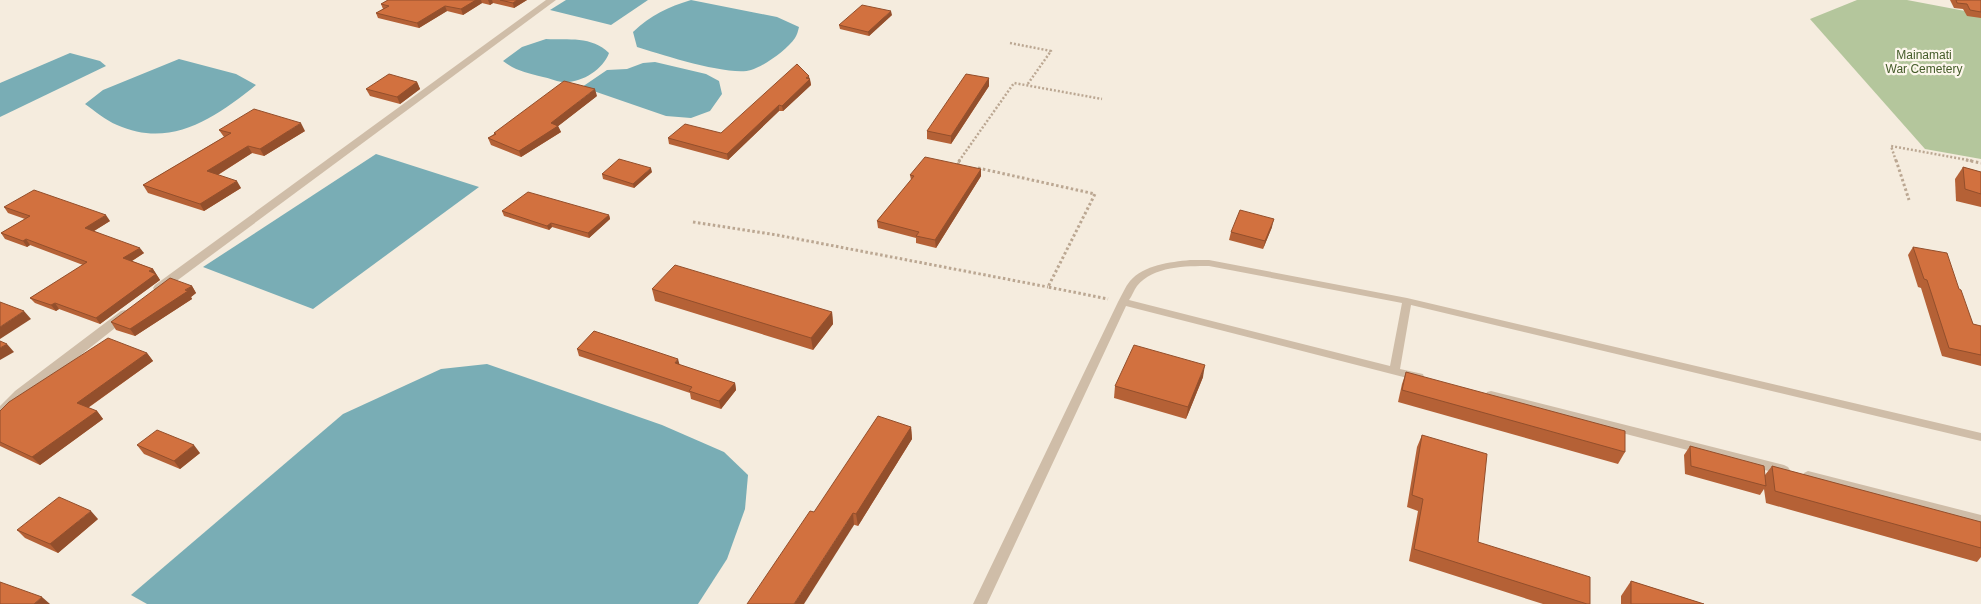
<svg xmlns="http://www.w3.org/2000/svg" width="1981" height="604" font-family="Arial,sans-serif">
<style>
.green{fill:#b4c69c}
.water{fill:#79adb5}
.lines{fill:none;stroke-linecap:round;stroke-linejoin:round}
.path-far1{stroke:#bba792;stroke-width:2.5;stroke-dasharray:2 2;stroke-linecap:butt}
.path{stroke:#bba792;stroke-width:3;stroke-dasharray:2.5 2.5;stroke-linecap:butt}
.service{fill:#cfbda8;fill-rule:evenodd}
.minor{fill:#cfbda8;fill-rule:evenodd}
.wall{fill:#b56136}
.shaded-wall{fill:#934f2c}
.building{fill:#d2713f;stroke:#934f2c}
.labels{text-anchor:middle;stroke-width:4.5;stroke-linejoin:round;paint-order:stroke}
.far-park-label{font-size:12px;fill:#455c2a;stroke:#fcf6eb}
</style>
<rect width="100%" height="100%" fill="#f5ecde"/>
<!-- green -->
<polygon class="green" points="1857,0 1907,0 1981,14 1981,159 1925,149 1810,19"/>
<!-- water -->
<g class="water">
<polygon points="566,0 648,0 611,25 550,10"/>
<path d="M691 0 777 17 799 27C798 31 797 35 795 38 787 50 764 66 751 70 731 77 659 54 637 47L633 32C651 15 668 7 691 0Z"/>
<path d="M546 39C568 40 592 36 609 53 603 70 580 84 562 82 555 81 549 78 543 77 527 73 516 71 503 61L522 47Z"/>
<polygon points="70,53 100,61 106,66 0,117 0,83"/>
<path d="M179 59 236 74 256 85C215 118 171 149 117 125 105 120 95 111 85 104L103 90Z"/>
<polygon points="655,62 706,74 719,81 722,94 710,111 691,118 666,116 582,87 607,70 627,69 643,63"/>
<polygon points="376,154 479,187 313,309 203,267"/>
<polygon points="487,364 662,425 724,452 748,475 745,509 727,559 698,604 147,604 131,595 343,414 441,369"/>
</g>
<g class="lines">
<!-- path-far1 -->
<g class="path-far1">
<polyline points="1010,43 1051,51 1027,85"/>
<polyline points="959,161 1014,83 1102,99"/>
<polyline points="1896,161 1891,146 1973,161"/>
</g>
<!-- path -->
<g class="path">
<polyline points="960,160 957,164 960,164"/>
<polyline points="1896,160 1909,200"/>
<polyline points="1966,160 1981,163"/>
<polyline points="978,168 1095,194 1048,287 1108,299"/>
<polyline points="693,222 777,235 1048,287"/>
</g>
<!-- service -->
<g class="service">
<path d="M1190 260H1209L1407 298 1981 433V441L1411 305 1400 369 1423 374 1424 377 1423 380 1419 381 1126 306 987 604H973L1118 302C1122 295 1125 287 1130 281 1144 265 1170 262 1190 260ZM1209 266 1402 303 1390 366 1129 300C1132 296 1134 290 1137 286 1153 266 1186 266 1209 266Z"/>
<polygon points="1491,391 1784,465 1788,467 1790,470 1788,473 1784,475 1487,398 1486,395 1487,392"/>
<polygon points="1808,471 1981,515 1981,525 1804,479 1802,476 1804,473"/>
</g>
<!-- minor -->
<g class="minor">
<polygon points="546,0 556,0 163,291 155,291 153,288 155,285"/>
<polygon points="125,310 131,314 129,317 25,399 5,419 0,420 0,406 15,391 121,311"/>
</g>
</g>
<!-- wall -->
<g class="wall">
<polygon points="388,0 527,0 514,8 493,3 490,5 482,3 463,15 447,11 419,28 378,18 376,13 383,9 381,4"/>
<polygon points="1950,0 1981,0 1981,18 1967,16 1963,9 1954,8"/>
<polygon points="892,15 869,36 840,29 839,25"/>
<polygon points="809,76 811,85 783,111 779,111 728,160 669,144 668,138 721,133"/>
<polygon points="989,78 989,86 951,144 927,139 927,131"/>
<polygon points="417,82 420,89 400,104 370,96 366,89"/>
<polygon points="597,96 558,126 561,132 521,157 491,145 488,138 494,134 494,133"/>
<polygon points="219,130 305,131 264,156 252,153 218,175 241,188 204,211 148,193 143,185 224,137"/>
<polygon points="1963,167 1981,172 1981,207 1956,201 1955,179"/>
<polygon points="981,169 981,176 936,248 916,243 916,238 878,228 877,221 911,180 910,175"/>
<polygon points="652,172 634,188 603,179 602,174"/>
<polygon points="4,207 110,221 94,231 144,253 132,261 153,269 160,280 100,324 59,309 56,311 35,303 30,298 83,265 30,245 27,247 5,239 1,233 25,219 8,213"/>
<polygon points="502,211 609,215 610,219 589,238 552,227 549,230 504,216"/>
<polygon points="1272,227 1263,249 1229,240 1231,232"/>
<polygon points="1913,247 1959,289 1973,324 1981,326 1981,366 1942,356 1921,288 1918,287 1908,255"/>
<polygon points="192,286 196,293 191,297 192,299 135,336 116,330 111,322"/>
<polygon points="652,289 832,312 833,324 813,350 655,301"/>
<polygon points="577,349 680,365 735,383 736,390 721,409 691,399 690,393 579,356"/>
<polygon points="147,353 153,361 88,408 97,411 103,419 40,465 0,446 0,411"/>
<polygon points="1406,372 1625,452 1618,464 1398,402 1402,384"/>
<polygon points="1203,377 1186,419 1114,398 1115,386"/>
<polygon points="911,427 912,439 858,526 814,512"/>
<polygon points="1422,435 1478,542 1590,604 1543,604 1409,561 1418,511 1407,507 1417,447"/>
<polygon points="137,445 200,453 180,469 144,454"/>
<polygon points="1690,446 1765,475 1772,466 1981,523 1981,557 1977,562 1766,503 1764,489 1760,495 1685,474 1684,455"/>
<polygon points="98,519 58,553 25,538 17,530"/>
<polygon points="1631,581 1704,604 1621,604 1621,596"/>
</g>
<!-- shaded-wall -->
<g class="shaded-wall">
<polygon points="476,0 481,0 482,3 463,15 461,9"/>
<polygon points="488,0 492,0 493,3 490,5"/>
<polygon points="517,0 527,0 514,8 513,3"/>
<polygon points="445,6 447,11 419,28 417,23"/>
<polygon points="891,11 892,15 869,36 868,32"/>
<polygon points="809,76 809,80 810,79 811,85 783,111 782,106"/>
<polygon points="989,78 989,86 951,144 951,136"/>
<polygon points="417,82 420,89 400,104 397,97"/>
<polygon points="595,89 597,96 557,127 558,126 561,132 521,157 519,151 551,123"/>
<polygon points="779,105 779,111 728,160 727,154"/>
<polygon points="301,123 305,131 264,156 260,149"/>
<polygon points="248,146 252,153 211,179 207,171"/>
<polygon points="651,168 652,172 634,188 633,184"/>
<polygon points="981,169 981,176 936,248 935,240"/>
<polygon points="237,181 241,188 204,211 200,204"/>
<polygon points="106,215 110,221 89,234 85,228"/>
<polygon points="609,215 610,219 589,238 588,233"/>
<polygon points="1274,219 1272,227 1263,249 1265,241"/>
<polygon points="551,223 552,227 549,230 547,226"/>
<polygon points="26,239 30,245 27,247 23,241"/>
<polygon points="140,248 144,253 127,264 123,258"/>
<polygon points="153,269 160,280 100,324 96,318"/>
<polygon points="192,286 196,293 191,297 192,299 135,336 130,329"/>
<polygon points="55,303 59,309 56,311 51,305"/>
<polygon points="24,311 31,319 0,339 0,327"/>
<polygon points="832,312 833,324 813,350 811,338"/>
<polygon points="7,344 14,352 0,360 0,348"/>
<polygon points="147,353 153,361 83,411 77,403"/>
<polygon points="678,359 680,366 675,363"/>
<polygon points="1205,365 1203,377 1186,419 1188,407"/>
<polygon points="735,383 736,390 721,409 719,401"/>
<polygon points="97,411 103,419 40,465 32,457"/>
<polygon points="911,427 912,439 858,526 856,514"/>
<polygon points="194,445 200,453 180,469 174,461"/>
<polygon points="91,511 98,519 58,553 50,544"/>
<polygon points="853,513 854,525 804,604 794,604"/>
<polygon points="42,597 50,604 34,604"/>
</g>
<!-- building -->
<g class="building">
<polygon points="388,0 476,0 461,9 445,6 417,23 376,13 389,6 381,4"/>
<polygon points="500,0 517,0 513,3"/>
<polygon points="1956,0 1981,0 1981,12 1970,10 1967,4 1957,3"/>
<polygon points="862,5 891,11 868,32 839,25"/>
<polygon points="797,64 809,76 806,78 810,79 782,106 779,105 727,154 668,138 685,124 721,133"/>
<polygon points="389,74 417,82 397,97 366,89"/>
<polygon points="966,74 989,78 951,136 927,131"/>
<polygon points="564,81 595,89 551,123 558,126 519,151 488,138 496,134 494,133"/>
<polygon points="254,109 301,123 260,149 248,146 207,171 237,181 200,204 143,185 231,133 219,130"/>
<polygon points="925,157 981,169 935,240 916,236 919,232 877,221 914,176 910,175"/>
<polygon points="619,159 651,168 633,184 602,174"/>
<polygon points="1963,167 1981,172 1981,194 1965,189"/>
<polygon points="34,190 106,215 85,228 140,248 123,258 153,269 149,271 156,274 96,318 55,303 51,305 30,298 87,262 26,239 23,241 1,233 30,216 4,207"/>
<polygon points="528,192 609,215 588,233 551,223 547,226 502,211"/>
<polygon points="1240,210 1274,219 1265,241 1231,232"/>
<polygon points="1913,247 1947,253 1959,289 1961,290 1973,324 1981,326 1981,355 1949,348 1927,280 1924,279"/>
<polygon points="675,265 832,312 811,338 652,289"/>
<polygon points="170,278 192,286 185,290 188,291 130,329 111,322"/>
<polygon points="0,302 24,311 0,327"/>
<polygon points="594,331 678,359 675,363 735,383 719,401 689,391 692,387 577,349"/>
<polygon points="108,338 147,353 77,403 97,411 32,457 0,442 0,411 9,402"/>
<polygon points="0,341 7,344 0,348"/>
<polygon points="1134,345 1205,365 1188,407 1115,386"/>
<polygon points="1406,372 1625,431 1625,452 1402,390"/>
<polygon points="878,416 911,427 856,514 853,513 794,604 747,604 810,511 814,512"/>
<polygon points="157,430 194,445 174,461 137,445"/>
<polygon points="1422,435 1487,454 1478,542 1590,577 1590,604 1587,604 1414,549 1423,499 1412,495"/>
<polygon points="1690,446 1764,466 1766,486 1691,466"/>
<polygon points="1772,466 1981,522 1981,548 1775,491"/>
<polygon points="59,497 91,511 50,544 17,530"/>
<polygon points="1631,581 1704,604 1631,604"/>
<polygon points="0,582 42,597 34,604 0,604"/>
</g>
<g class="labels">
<!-- far-park labels -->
<g class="far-park-label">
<text x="1924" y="59">Mainamati<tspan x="1924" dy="14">War Cemetery</tspan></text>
</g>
</g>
</svg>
